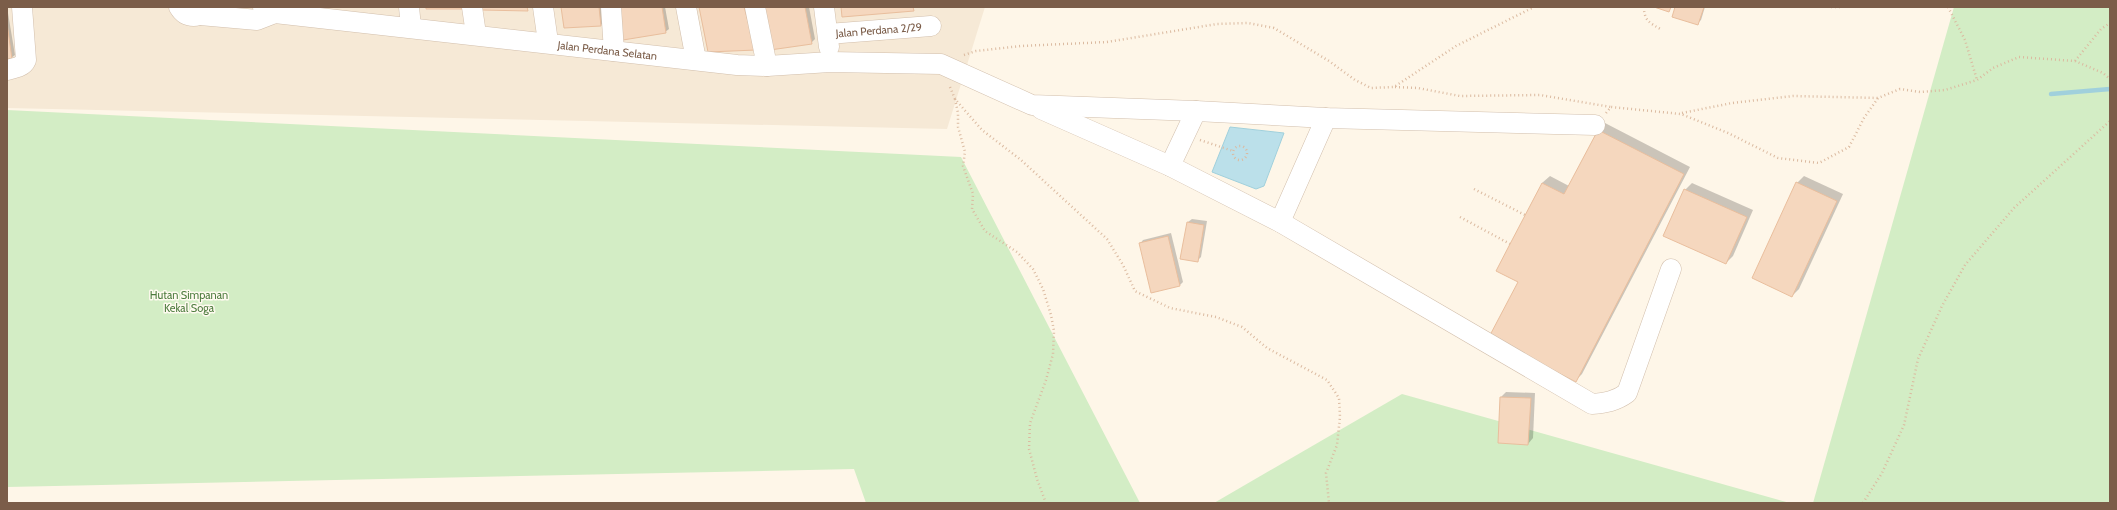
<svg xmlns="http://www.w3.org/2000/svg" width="2117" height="510" font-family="Cabin,sans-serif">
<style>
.residential{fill:#f6e9d6}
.green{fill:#d3edc5}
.water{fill:#bbe0ea;stroke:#a0d0dc}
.shadow{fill:#0003}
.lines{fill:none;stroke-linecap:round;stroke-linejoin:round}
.stream{stroke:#a0d0dc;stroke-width:4.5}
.building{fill:#f5d7be;stroke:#e9be9d}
.minor-casing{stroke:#d2bfac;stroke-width:21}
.path{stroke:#dbbaa0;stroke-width:2.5;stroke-dasharray:1 3;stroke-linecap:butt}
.minor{stroke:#fff;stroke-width:20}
.labels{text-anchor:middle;stroke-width:3;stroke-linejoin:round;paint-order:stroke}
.street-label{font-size:11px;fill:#7b5d49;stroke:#fffaf0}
.park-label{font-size:11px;fill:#4c7b3d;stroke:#fffaf0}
</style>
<rect width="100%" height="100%" fill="#fef6e8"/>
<!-- residential -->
<polygon class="residential" points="7,7 985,7 947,129 7,108"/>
<!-- green -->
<g class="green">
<polygon points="1954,7 2110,7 2110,503 1813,503"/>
<polygon points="7,110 961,157 1140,503 866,503 854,469 7,487"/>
<polygon points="1402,394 1790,503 1214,503"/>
</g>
<!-- water -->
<polygon class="water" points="1230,127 1284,133 1264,186 1256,189 1212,172"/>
<!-- shadow -->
<g class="shadow">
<polygon points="7,7 15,55 11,58 7,58"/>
<polygon points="562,7 602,7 605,21 601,25 564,27"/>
<polygon points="619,7 665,7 669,29 665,32"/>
<polygon points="763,7 809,7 815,39 811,43"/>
<polygon points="1676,7 1705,7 1701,20 1697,24"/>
<polygon points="1605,123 1690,167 1582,374 1575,381 1519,282 1497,270 1542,183 1550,176 1569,186 1598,130"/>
<polygon points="1804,176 1843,194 1799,289 1792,296 1797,183"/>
<polygon points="1692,183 1753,210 1733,256 1726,263 1685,190"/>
<polygon points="1192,219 1207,221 1201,257 1197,261 1182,258 1188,222"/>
<polygon points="1171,233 1183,282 1180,285 1140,244 1143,240"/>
<polygon points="1506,392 1535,393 1533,438 1528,444 1501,397"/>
</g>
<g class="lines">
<!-- stream -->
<polyline class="stream" points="2051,94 2110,89"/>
</g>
<!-- building -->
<g class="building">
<polygon points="426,7 463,7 464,9 426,9"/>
<polygon points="481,7 527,7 528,11 482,10"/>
<polygon points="561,7 599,7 601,26 564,28"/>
<polygon points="618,7 662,7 666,33 623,40"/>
<polygon points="699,7 744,7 756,50 708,52"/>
<polygon points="762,7 805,7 812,44 770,50"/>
<polygon points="841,7 913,7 914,11 842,17"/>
<polygon points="1654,7 1671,7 1669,12"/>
<polygon points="1675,7 1704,7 1698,25 1672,17"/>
<polygon points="7,23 12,59 7,59"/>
<polygon points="1598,130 1684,174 1576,382 1489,337 1518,282 1496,271 1510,244 1542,183 1564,194"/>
<polygon points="1796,182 1837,201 1792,297 1752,278"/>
<polygon points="1684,189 1747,217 1726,264 1663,236"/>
<polygon points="1187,222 1204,225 1198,262 1180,259"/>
<polygon points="1168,236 1180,286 1151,293 1139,243"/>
<polygon points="1500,397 1531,398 1528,445 1498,443"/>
</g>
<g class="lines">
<defs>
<g id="minor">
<path d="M179 7C186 19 201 19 209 7"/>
<path id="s1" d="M263 7 275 13 737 65 767 66 830 62 941 64 1032 105 1196 111 1326 118 1595 125"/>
<polyline points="409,7 411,27"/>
<polyline points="472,7 476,34"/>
<polyline points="543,7 548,42"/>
<polyline points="611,7 614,51"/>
<polyline points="686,7 696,60"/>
<polyline points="755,7 767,66"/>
<polyline points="824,7 829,47"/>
<polyline points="200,15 257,20 275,13"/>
<path id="s2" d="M828 34 931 26"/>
<path d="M7 70C15 68 23 67 26 60L22 7"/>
<path d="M1041 109 1170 166 1280 222 1592 404C1606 403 1616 401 1627 393L1671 269"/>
<polyline points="1170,166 1196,111"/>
<polyline points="1280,222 1326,118"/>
</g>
</defs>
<!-- minor casing -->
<use href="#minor" class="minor-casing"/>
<!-- path -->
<g class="path">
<path d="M1644 7C1644 21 1650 23 1662 30"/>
<polyline points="1831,7 1840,7"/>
<polyline points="1948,7 1965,40 1977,80"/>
<polyline points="964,55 976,51 1021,46 1107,42 1217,24 1248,23 1274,28 1329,61 1355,80 1371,88 1394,87 1456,46 1534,7"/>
<polyline points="2075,61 2101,29 2110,23"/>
<polyline points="950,87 955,99 982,130 1021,160 1107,239 1123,265 1135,291 1170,308 1216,317 1242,327 1267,348 1327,380 1339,398 1340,417 1337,445 1326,473 1329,503"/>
<polyline points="1395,87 1418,88 1460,96 1540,95 1611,107"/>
<polyline points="955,99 958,113 958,127 965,152 963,166 973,194 972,209 985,231 1017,252 1033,269 1043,289 1051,315 1054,331 1053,354 1046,380 1030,423 1029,449 1037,479 1046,503"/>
<polyline points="1606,113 1611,107 1681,114 1728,133 1778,158 1819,163 1849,147 1864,118 1878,98 1900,89 1920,92 1945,90 1977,80 1993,68 2019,57 2075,61 2103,73 2110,79"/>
<polyline points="1682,113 1732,103 1793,96 1878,98"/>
<polyline points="1200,140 1233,151"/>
<circle cx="1240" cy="153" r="7"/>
<polyline points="1474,189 1525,215"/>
<polyline points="1460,217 1510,244"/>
<polyline points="1863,503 1882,473 1904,425 1918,359 1942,306 1965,265 2014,208 2110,121"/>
</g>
<!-- minor -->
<use href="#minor" class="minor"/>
</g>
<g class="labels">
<!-- street labels -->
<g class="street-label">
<text dy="4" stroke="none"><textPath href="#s2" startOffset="51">Jalan Perdana 2/29</textPath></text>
<text dy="4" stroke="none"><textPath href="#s1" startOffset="348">Jalan Perdana Selatan</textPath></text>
</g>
<!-- park labels -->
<g class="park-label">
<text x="189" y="299">Hutan Simpanan<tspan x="189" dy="13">Kekal Soga</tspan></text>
</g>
</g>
<!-- border -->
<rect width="2117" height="510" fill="none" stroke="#7b5d49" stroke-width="16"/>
</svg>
